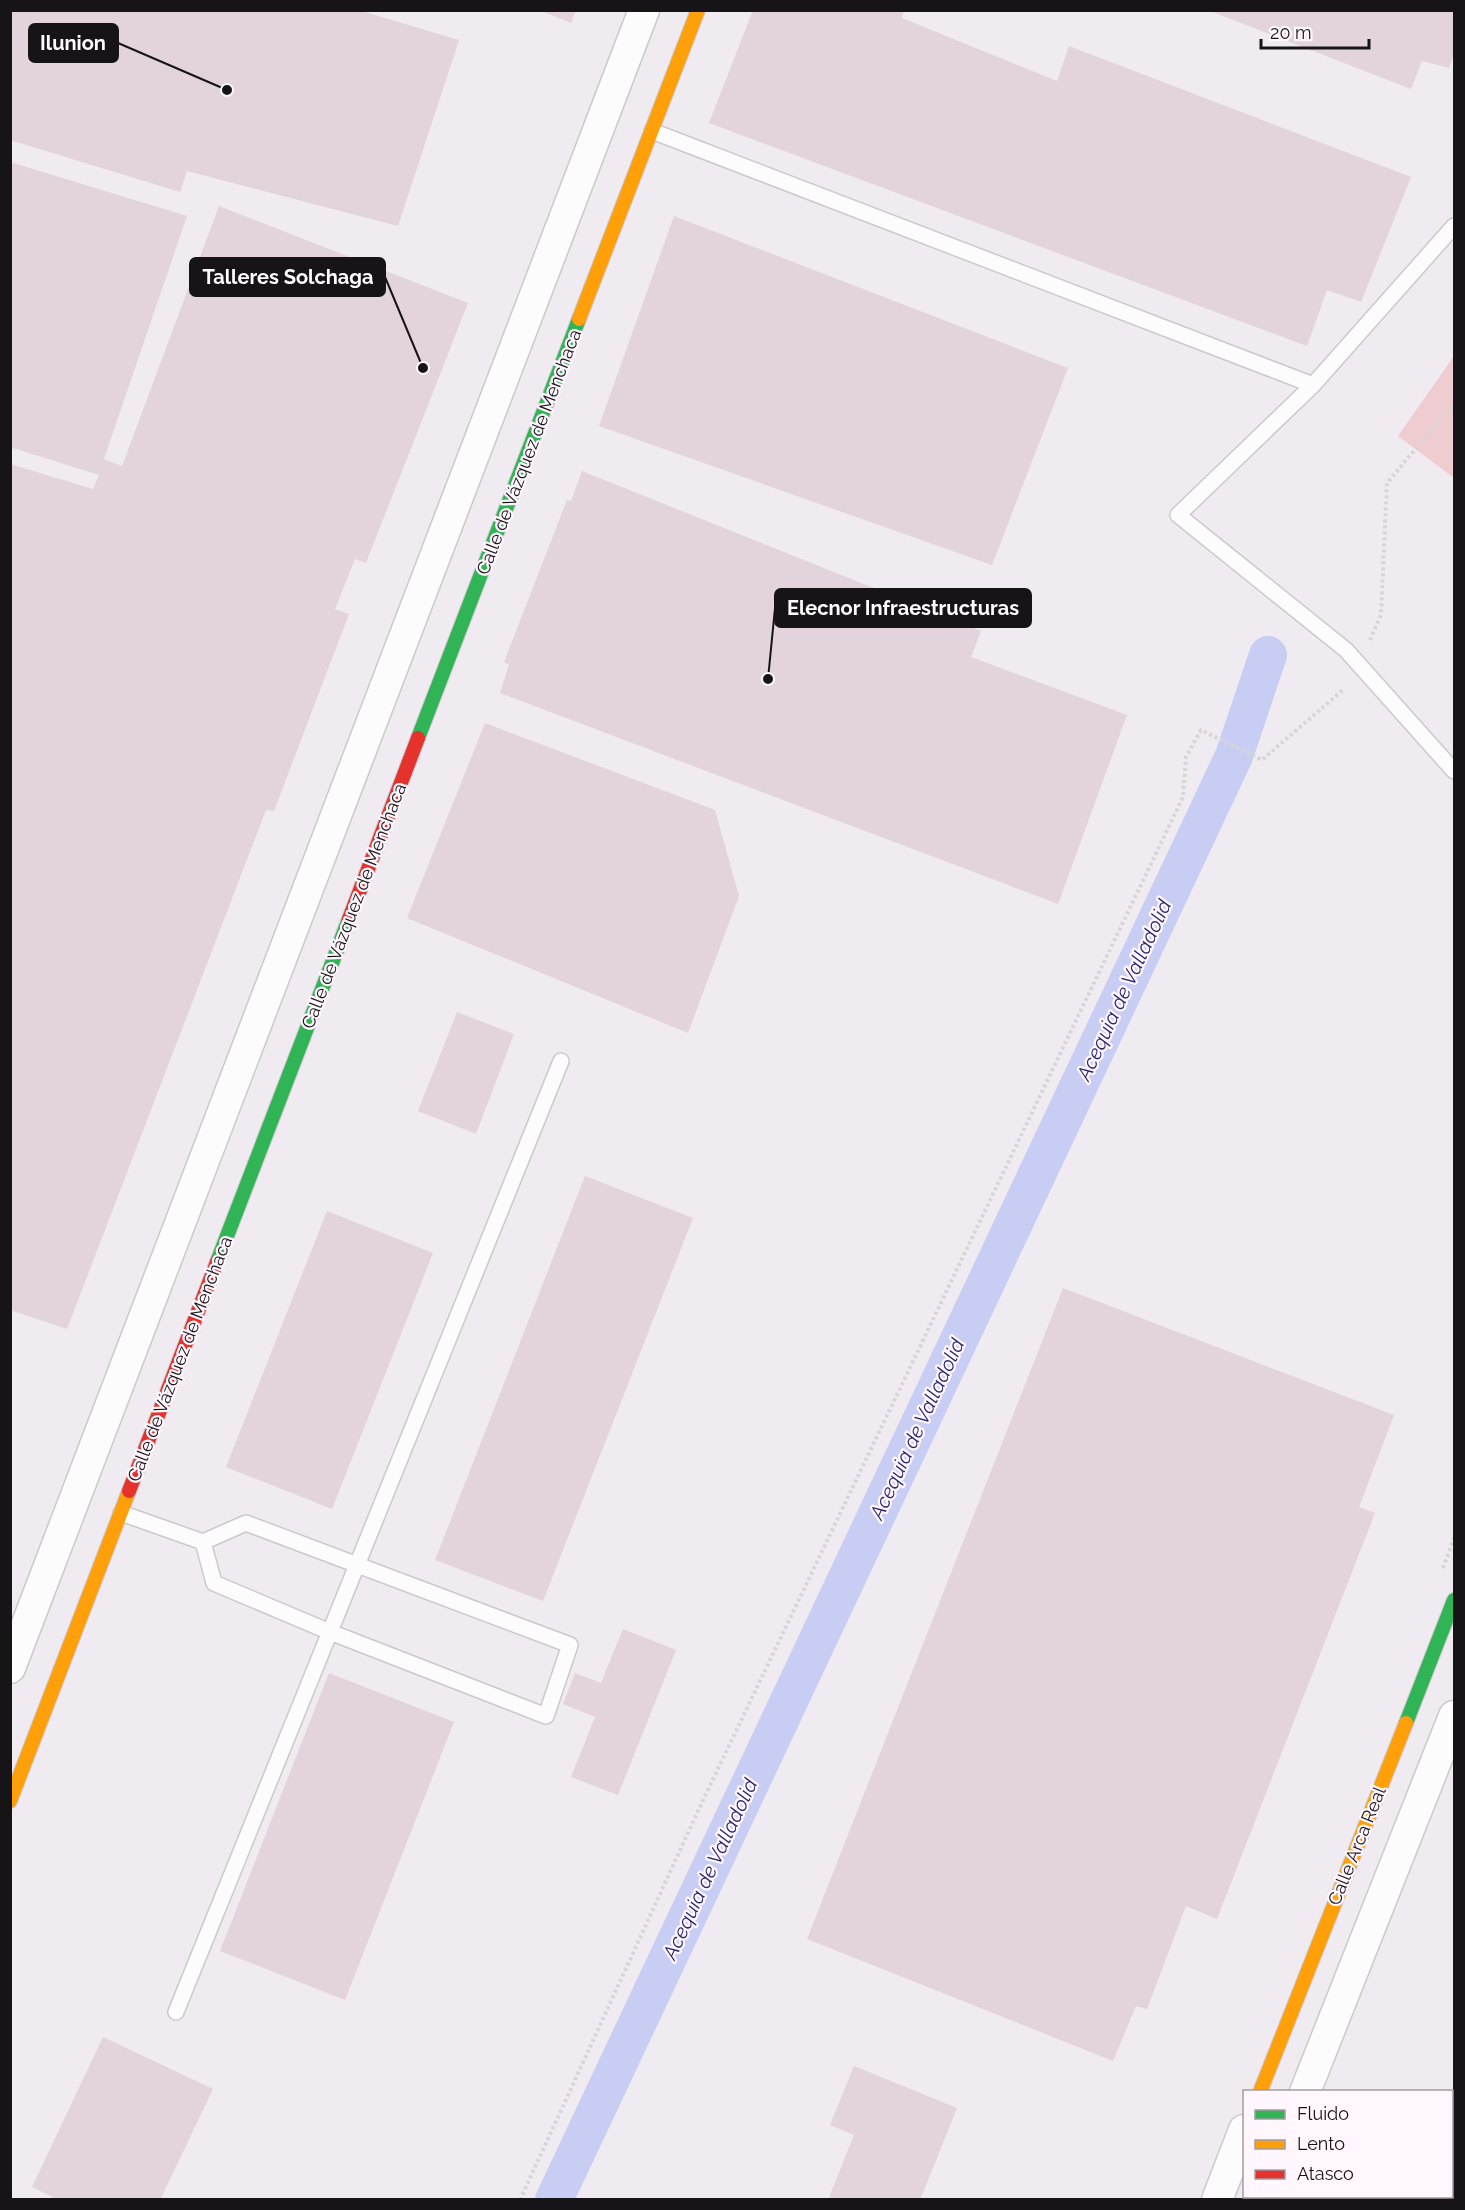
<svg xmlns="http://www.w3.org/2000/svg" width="1465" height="2210" font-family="Raleway,sans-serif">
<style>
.green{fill:#efccd0}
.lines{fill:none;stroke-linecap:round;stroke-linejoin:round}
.canal{stroke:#c8cdf3;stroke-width:38}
.building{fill:#e3d3dc}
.lane-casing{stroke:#ccc8cc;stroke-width:18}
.street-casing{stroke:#ccc8cc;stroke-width:33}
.fast-casing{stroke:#ccc8cc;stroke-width:16}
.slow-casing{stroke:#ccc8cc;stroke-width:16}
.jam-casing{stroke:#ccc8cc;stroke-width:16}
.path{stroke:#d7d6d7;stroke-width:4;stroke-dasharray:3 3;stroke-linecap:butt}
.lane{stroke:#fdfcfd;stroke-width:15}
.street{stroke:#fdfcfd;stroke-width:30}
.fast{stroke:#30b455;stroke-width:14}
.slow{stroke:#ff9f0a;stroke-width:14}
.jam{stroke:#e5322d;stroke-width:14}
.labels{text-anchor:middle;stroke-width:4.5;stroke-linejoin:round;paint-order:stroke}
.street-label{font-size:18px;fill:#171417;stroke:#fff6fe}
.water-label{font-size:20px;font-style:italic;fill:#26256e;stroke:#fff6fe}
.leader{fill:none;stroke:#171417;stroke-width:2}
.callout-dot{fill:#171417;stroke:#fff6fe;stroke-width:2}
.callout{fill:#171417;stroke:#171417;stroke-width:2}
.callout-label{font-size:20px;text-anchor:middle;font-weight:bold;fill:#fff}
</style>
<rect width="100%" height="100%" fill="#f0ebf0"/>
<!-- green -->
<polygon class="green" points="1454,356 1454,478 1398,436"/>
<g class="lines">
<!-- canal -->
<polyline class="canal" points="554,2200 1234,756 1268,655"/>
</g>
<!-- building -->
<g class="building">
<polygon points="10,10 358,10 459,40 398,226 187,171 180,192 10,140"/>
<polygon points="539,10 576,10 571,23"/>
<polygon points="753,10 904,10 902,18 1057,81 1069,46 1411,177 1361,302 1327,290 1307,346 709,123"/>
<polygon points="1454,10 1454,54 1449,68 1422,61 1411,89 1210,11"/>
<polygon points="10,162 187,216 104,459 122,466 219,206 468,303 366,563 355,559 335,609 349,614 274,811 266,810 67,1329 10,1310 10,464 93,489 99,475 10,447"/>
<polygon points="674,216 1068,368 992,565 599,426"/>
<polygon points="582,471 981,631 971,657 1127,715 1058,904 500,693 509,665 504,662 567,500 571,501"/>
<polygon points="485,723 715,810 739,896 688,1033 407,918"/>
<polygon points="457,1012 514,1034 476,1134 418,1111"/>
<polygon points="585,1176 693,1218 543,1601 435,1560"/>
<polygon points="327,1211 433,1253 332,1509 226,1467"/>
<polygon points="1063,1288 1394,1415 1359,1507 1375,1513 1217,1919 1186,1906 1147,2009 1136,2006 1113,2061 807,1939"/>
<polygon points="623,1629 676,1650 618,1795 571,1777 595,1717 563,1704 575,1673 601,1683"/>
<polygon points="329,1673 454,1722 345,2000 220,1951"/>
<polygon points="103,2037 213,2089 160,2200 58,2200 32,2187"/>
<polygon points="854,2066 957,2108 920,2200 828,2200 854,2135 830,2125"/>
</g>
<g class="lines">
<defs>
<g id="lane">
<polyline points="652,131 1313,385 1454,226"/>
<polyline points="1313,385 1178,515 1346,650 1454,771"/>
<polyline points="121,1513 203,1542 214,1583 330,1632 546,1716 570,1645 246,1523 203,1542"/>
<polyline points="176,2012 561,1061"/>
</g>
<g id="street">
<polyline points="10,1668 644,10"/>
<polyline points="1305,2092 1454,1716"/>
<polyline points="1452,2178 1454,2180"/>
<polyline points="1217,2200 1244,2130"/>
<polyline points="1262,2200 1264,2196"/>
</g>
<g id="fast">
<polyline points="418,738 579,319"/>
<polyline points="217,1262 349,919"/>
<polyline points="1406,1723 1454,1600"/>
</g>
<g id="slow">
<polyline points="579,319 698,10"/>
<polyline points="10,1801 129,1491"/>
<polyline points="1260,2092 1406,1723"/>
</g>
<g id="jam">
<polyline points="349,919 418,738"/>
<polyline points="129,1491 217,1262"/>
</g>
</defs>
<!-- lane casing -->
<use href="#lane" class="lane-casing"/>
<!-- street casing -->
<use href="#street" class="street-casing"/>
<!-- fast casing -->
<use href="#fast" class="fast-casing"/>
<!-- slow casing -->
<use href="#slow" class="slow-casing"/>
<!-- jam casing -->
<use href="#jam" class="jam-casing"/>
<!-- path -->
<g class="path">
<polyline points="1370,640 1381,615 1387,483 1454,403"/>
<polyline points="1443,1568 1454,1538"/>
<polyline points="520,2200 704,1798 1183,797 1186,757 1201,730 1262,760 1344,689"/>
</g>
<!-- lane -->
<use href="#lane" class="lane"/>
<!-- street -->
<use href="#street" class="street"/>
<!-- fast -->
<use href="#fast" class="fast"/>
<!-- slow -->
<use href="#slow" class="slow"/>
<!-- jam -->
<use href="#jam" class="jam"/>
</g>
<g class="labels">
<!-- street labels -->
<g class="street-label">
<text transform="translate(529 452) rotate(-69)" y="6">Calle de Vázquez de Menchaca</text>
<text transform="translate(354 906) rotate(-69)" y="6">Calle de Vázquez de Menchaca</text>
<text transform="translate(180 1359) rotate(-69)" y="6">Calle de Vázquez de Menchaca</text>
<text transform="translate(1357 1846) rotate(-68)" y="6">Calle Arca Real</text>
</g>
<!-- water labels -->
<g class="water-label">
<text transform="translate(1124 990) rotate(-65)" y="7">Acequia de Valladolid</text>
<text transform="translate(917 1429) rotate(-65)" y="7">Acequia de Valladolid</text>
<text transform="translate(710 1869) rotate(-65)" y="7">Acequia de Valladolid</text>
</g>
</g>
<!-- callouts -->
<path class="leader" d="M227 90L118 43M423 368L385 277M768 679L775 608"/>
<g class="callout-dot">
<circle cx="227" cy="90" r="6"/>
<circle cx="423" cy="368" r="6"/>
<circle cx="768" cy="679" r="6"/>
</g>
<g class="callout">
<rect x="29" y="24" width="89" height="38" rx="6"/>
<rect x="190" y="258" width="195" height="38" rx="6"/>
<rect x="775" y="589" width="256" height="38" rx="6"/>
</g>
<g class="callout-label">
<text x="73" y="50">Ilunion</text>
<text x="288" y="284">Talleres Solchaga</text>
<text x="903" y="615">Elecnor Infraestructuras</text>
</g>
<!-- border -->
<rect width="1465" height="2210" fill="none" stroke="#171417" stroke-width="24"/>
<!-- legend -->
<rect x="1243" y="2090" width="210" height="108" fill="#fff6fe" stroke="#a29ca2" stroke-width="1.5"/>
<rect x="1255" y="2110" width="30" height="9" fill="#30b455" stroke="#a29ca2" stroke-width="1.5"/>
<text x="1297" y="2120" font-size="18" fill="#171417">Fluido</text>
<rect x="1255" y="2140" width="30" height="9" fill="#ff9f0a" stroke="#a29ca2" stroke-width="1.5"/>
<text x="1297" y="2150" font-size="18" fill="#171417">Lento</text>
<rect x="1255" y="2170" width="30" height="9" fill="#e5322d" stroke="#a29ca2" stroke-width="1.5"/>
<text x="1297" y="2180" font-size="18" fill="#171417">Atasco</text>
<!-- scale -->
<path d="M1261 39v9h108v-9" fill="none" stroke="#171417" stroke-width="3"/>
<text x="1270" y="39" font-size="18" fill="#171417" stroke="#fff6fe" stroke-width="4.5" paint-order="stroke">20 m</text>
</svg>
